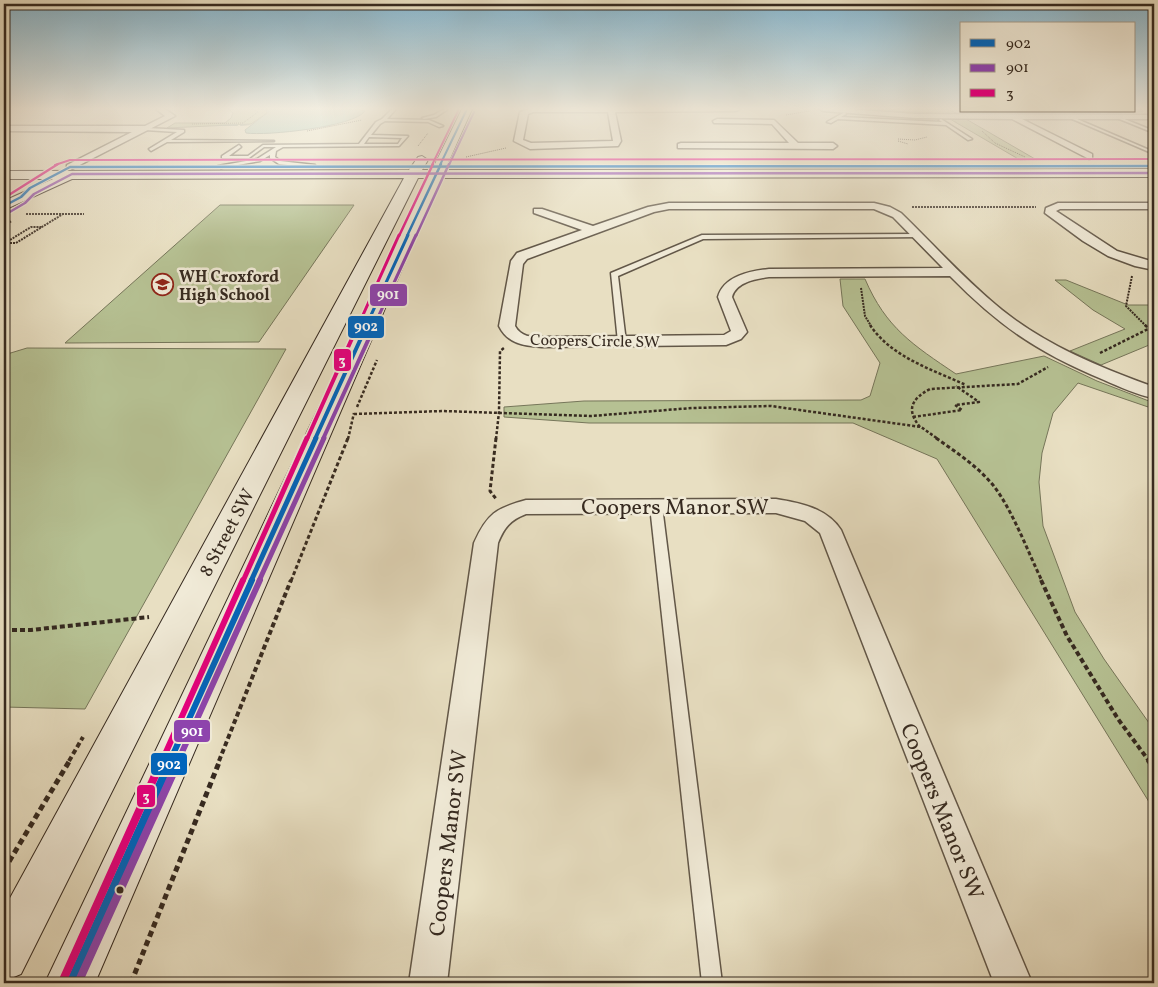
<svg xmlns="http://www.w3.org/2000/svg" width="1158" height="987" font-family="Vollkorn,serif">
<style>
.green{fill:#b6c193;stroke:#76765a}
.water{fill:#98bdad;stroke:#718275}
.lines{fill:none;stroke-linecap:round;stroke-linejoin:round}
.stream{fill:#718275;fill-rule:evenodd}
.lane-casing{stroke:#625748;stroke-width:3}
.street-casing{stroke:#625748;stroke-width:3}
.secondary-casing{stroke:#362a20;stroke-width:2}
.path-far5{stroke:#362a20;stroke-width:1;stroke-dasharray:1 1;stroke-linecap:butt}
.path-far4{stroke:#362a20;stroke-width:2;stroke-dasharray:2 1;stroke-linecap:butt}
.path-far3{stroke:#362a20;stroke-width:2.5;stroke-dasharray:3 2;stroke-linecap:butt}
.path-far2{stroke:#362a20;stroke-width:3;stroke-dasharray:4 2.5;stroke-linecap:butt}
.path-far1{stroke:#362a20;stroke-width:4;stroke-dasharray:5 3;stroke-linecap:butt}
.path{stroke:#362a20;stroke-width:5;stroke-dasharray:6 4;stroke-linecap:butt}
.lane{fill:#f0ead7;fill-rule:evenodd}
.street{fill:#f0ead7;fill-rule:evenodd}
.secondary{fill:#f0ead7;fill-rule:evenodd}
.bus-1-far6-casing{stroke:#f0ead7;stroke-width:3}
.bus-1-far5-casing{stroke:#f0ead7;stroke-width:4.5}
.bus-1-far4-casing{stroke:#f0ead7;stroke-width:5.5}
.bus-1-far3-casing{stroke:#f0ead7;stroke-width:7}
.bus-1-far2-casing{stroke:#f0ead7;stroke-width:9}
.bus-1-far1-casing{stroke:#f0ead7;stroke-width:10}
.bus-1-casing{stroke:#f0ead7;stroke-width:12}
.bus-2-far6-casing{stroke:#f0ead7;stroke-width:3}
.bus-2-far5-casing{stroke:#f0ead7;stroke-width:4.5}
.bus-2-far4-casing{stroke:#f0ead7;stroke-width:5.5}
.bus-2-far3-casing{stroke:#f0ead7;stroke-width:7}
.bus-2-far2-casing{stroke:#f0ead7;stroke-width:9}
.bus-2-far1-casing{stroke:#f0ead7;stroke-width:10}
.bus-2-casing{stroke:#f0ead7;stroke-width:12}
.bus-3-far6-casing{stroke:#f0ead7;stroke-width:3}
.bus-3-far5-casing{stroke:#f0ead7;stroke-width:4.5}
.bus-3-far4-casing{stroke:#f0ead7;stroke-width:5.5}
.bus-3-far3-casing{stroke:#f0ead7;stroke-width:7}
.bus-3-far2-casing{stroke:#f0ead7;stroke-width:9}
.bus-3-far1-casing{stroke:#f0ead7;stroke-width:10}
.bus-3-casing{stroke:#f0ead7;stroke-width:12}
.bus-1-far6{stroke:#0065bd;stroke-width:2}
.bus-1-far5{stroke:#0065bd;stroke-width:2.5}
.bus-1-far4{stroke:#0065bd;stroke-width:3}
.bus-1-far3{stroke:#0065bd;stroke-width:4}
.bus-1-far2{stroke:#0065bd;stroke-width:5}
.bus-1-far1{stroke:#0065bd;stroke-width:6}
.bus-1{stroke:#0065bd;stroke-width:8}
.bus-2-far6{stroke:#8e44ad;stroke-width:2}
.bus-2-far5{stroke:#8e44ad;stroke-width:2.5}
.bus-2-far4{stroke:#8e44ad;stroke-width:3}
.bus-2-far3{stroke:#8e44ad;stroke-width:4}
.bus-2-far2{stroke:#8e44ad;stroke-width:5}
.bus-2-far1{stroke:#8e44ad;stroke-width:6}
.bus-2{stroke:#8e44ad;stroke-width:8}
.bus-3-far6{stroke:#e5007d;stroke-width:2}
.bus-3-far5{stroke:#e5007d;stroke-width:2.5}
.bus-3-far4{stroke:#e5007d;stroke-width:3}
.bus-3-far3{stroke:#e5007d;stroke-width:4}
.bus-3-far2{stroke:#e5007d;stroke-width:5}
.bus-3-far1{stroke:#e5007d;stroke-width:6}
.bus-3{stroke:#e5007d;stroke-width:8}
.bus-dot{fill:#362a20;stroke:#f0ead7;stroke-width:2}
.labels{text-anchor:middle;stroke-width:5;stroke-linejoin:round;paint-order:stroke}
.far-poi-label{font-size:16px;font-weight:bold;fill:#362a20;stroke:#f0ead7;text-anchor:start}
.far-street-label{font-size:16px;fill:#362a20;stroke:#f0ead7}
.street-label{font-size:19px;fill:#362a20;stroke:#f0ead7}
.near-street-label{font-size:22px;fill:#362a20;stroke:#f0ead7}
.line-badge{stroke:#f0ead7;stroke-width:2}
.badge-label{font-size:14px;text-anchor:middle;font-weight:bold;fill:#fff}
</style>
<rect width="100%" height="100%" fill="#e8dfc2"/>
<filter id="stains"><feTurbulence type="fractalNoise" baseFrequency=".004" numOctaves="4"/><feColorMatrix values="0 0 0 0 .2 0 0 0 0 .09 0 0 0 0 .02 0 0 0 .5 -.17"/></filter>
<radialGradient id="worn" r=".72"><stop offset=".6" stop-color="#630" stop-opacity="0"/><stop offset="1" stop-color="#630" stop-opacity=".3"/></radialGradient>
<!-- green -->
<g class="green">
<polygon points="228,109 266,109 267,113 251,124 167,128 175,123 225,123 231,118 233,113"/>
<polygon points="841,109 947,109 958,114"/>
<polygon points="950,119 966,119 1035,159 1020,160"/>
<polygon points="220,205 354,205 259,342 65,343"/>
<path d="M840 279H865C886 328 913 345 956 374L1044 356 1097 381 1154 403V409L1078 383 1053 413 1042 453 1039 482 1043 526 1075 612 1104 659 1154 730V810L937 459 853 423H589L504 417V407L584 401 861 400 870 396 880 363 843 306Z"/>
<polygon points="1055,280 1066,280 1128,305 1154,305 1154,343 1101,365 1070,351 1125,329 1093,310"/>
<polygon points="27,348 286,349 85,709 4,707 4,355"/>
</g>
<!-- water -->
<path class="water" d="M266 109H358L365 111C354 127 266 136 246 133L245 130 267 113Z"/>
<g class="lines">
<!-- stream -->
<g class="stream">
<polygon points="237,124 238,126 215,126 216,125"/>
<polygon points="241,124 251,125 240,126"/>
</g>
<defs>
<g id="lane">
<path d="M392 109H396L387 119 429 120 443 126 439 127 428 122 385 121 380 124 371 135 408 136 399 146 283 147 276 151 275 157 280 161 315 165 313 168 279 164 270 158V155L260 161 221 168 218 166 257 159 276 147H264L249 158H222V156L239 145 241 147 229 156H248L263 145 359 144 376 122 382 119ZM369 137 402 138 398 144H364Z"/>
<polygon points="444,109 448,109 436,117 424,119 422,118 434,115"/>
<polygon points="1134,110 1142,111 1077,113 1075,112"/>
<polygon points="845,112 846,114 841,117 942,122 939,120 941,119 972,139 968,140 946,125 838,119 831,123 827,122"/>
<polygon points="1070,116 1154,152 1154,154 1070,118"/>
<polygon points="1117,116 1154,131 1154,133 1117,118"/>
<polygon points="147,128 184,130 184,132 171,140 274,141 167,142 151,151 149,149 177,132 145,130"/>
<polygon points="918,234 920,235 920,237 703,239 618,276 626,342 622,345 618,342 611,273 702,235"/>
<polygon points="656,502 662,506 722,983 702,983 650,506"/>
</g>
<g id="street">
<polygon points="156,109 165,109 175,116 70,170 67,169 67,165 132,132 4,131 4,126 145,126 165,116"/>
<path d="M529 109H740L736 111 615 112 621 141 618 146 530 149 514 141 520 112ZM533 112H608L613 141 531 143 523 140 528 114Z"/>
<polygon points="819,109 848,109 915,114 1154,115 1154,119 1022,119 1092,154 1092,158 1089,159 1012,119 915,118 823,111"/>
<polygon points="717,119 774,120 798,143 833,143 837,146 833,149 678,148 678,144 681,143 789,143 772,124 714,123 713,121"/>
<path d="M669 203H874L890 207 901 213C934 245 966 281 1002 310 1047 346 1101 368 1154 387V398C1137 395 1120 387 1104 380 1039 353 1000 327 950 276L769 277C756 279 736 282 732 297L747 332 741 339 726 345 542 347C524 346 508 344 499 326L511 261 517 253 582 230 534 213V209H542L593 226 648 207ZM669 209H874L893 217 943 268 769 269C750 271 724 276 718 297L731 331 724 335 542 337C531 337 521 337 515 326L523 264 527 259 654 212Z"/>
<polygon points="1058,203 1154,203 1154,209 1060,209 1056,211 1117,251 1154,262 1154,270 1135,266 1108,256 1083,241 1045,213 1046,208"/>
<path d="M776 499C800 503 827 508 841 530L1032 983H994L820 533 805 521 776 513 526 514C510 520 504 528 498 543L447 983H409L474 543C487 514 496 508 526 500Z"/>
</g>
<polygon id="secondary" points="462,109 472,109 445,170 1154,169 1154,177 441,178 95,983 45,983 428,178 418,178 21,974 4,981 4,909 404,178 72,179 4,210 4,201 53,179 4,179 4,171 409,170 418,157 422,156 428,160 422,170 432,170"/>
</defs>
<!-- lane casing -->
<use href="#lane" class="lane-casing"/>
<!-- street casing -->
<use href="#street" class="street-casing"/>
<!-- secondary casing -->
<use href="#secondary" class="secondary-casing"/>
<!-- path-far5 -->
<g class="path-far5">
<polyline points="786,115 809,111"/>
<polyline points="192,124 243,123 258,112 253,109"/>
<polyline points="307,131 362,120"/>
<polyline points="982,131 995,143 1025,157"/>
<polyline points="898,139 915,140 927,137"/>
<polyline points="898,141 908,144"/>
<polyline points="418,146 428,133"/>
<polyline points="466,157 506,148"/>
</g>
<!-- path-far4 -->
<g class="path-far4">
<polyline points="912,207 1036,207"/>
<polyline points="26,214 84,214"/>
<polyline points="4,225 12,221"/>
<polyline points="4,243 16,243 63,214"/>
<polyline points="5,243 31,227 42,227"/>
<polyline points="1132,276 1126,306 1146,326"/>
<polyline points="861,288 865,316 871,326"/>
</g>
<!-- path-far3 -->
<g class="path-far3">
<path d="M870 325C891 357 933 370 966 385"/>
<polyline points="1145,325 1148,328"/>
<polyline points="1100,353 1154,326"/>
<polyline points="357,407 377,360"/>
<polyline points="354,414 443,411 591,416 692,408 771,406 921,427 938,439"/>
<polyline points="913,417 962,410 955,405 979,402 956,386"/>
<path d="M920 427C906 410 911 399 930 389L1018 384 1048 367"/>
<polyline points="348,439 354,413"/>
<polyline points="496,439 499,412 500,351 504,348"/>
</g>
<!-- path-far2 -->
<g class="path-far2">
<polyline points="496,438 490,491 497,500"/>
<path d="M936 438C956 452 977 466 993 485 1012 509 1028 552 1042 581"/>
<polyline points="291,581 348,438"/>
</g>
<!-- path-far1 -->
<g class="path-far1">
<polyline points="1041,580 1067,636 1118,719 1149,761"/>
<polyline points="4,630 31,630 149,617"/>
<polyline points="69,761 83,737"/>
<polyline points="219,761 291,580"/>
</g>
<!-- path -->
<g class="path">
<polyline points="1148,760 1154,768"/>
<polyline points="4,870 70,760"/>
<polyline points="131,983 220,760"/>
</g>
<!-- lane -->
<use href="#lane" class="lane"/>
<!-- street -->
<use href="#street" class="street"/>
<!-- secondary -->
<use href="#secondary" class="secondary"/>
<defs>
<polyline id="bus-1-far6" points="440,165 467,109"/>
<g id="bus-1-far5">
<polyline points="4,206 21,197 30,188 70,167 1154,166"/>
<polyline points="407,236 441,164"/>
</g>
<polyline id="bus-1-far4" points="366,326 408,235"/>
<polyline id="bus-1-far3" points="315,439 367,325"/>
<polyline id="bus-1-far2" points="251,581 316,438"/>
<polyline id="bus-1-far1" points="170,761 252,580"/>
<polyline id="bus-1" points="70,983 171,760"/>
<polyline id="bus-2-far6" points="449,165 474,112"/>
<g id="bus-2-far5">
<polyline points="8,213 25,203 34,194 72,174 1154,173"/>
<polyline points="416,236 449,164"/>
</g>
<polyline id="bus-2-far4" points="374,326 416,235"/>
<polyline id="bus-2-far3" points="323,439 375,325"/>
<polyline id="bus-2-far2" points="259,581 324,438"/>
<polyline id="bus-2-far1" points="178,761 260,580"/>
<polyline id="bus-2" points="78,983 179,760"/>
<g id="bus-3-far6">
<polyline points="55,165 70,160 1154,159"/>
<polyline points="432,165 459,109"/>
</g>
<g id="bus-3-far5">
<polyline points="4,198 58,164"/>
<polyline points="399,236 433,164"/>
</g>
<polyline id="bus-3-far4" points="358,326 399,235"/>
<polyline id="bus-3-far3" points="307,439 358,325"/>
<polyline id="bus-3-far2" points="243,581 307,438"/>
<polyline id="bus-3-far1" points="162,761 243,580"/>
<polyline id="bus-3" points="63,980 162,760"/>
</defs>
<!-- bus-1-far6 casing -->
<use href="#bus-1-far6" class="bus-1-far6-casing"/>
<!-- bus-1-far5 casing -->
<use href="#bus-1-far5" class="bus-1-far5-casing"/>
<!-- bus-1-far4 casing -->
<use href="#bus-1-far4" class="bus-1-far4-casing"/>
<!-- bus-1-far3 casing -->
<use href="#bus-1-far3" class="bus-1-far3-casing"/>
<!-- bus-1-far2 casing -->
<use href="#bus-1-far2" class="bus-1-far2-casing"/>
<!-- bus-1-far1 casing -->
<use href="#bus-1-far1" class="bus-1-far1-casing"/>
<!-- bus-1 casing -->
<use href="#bus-1" class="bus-1-casing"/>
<!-- bus-2-far6 casing -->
<use href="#bus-2-far6" class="bus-2-far6-casing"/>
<!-- bus-2-far5 casing -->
<use href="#bus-2-far5" class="bus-2-far5-casing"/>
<!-- bus-2-far4 casing -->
<use href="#bus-2-far4" class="bus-2-far4-casing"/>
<!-- bus-2-far3 casing -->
<use href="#bus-2-far3" class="bus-2-far3-casing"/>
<!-- bus-2-far2 casing -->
<use href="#bus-2-far2" class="bus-2-far2-casing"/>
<!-- bus-2-far1 casing -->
<use href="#bus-2-far1" class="bus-2-far1-casing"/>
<!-- bus-2 casing -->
<use href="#bus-2" class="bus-2-casing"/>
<!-- bus-3-far6 casing -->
<use href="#bus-3-far6" class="bus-3-far6-casing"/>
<!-- bus-3-far5 casing -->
<use href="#bus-3-far5" class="bus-3-far5-casing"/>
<!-- bus-3-far4 casing -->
<use href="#bus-3-far4" class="bus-3-far4-casing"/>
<!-- bus-3-far3 casing -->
<use href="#bus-3-far3" class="bus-3-far3-casing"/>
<!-- bus-3-far2 casing -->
<use href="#bus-3-far2" class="bus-3-far2-casing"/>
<!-- bus-3-far1 casing -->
<use href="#bus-3-far1" class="bus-3-far1-casing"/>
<!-- bus-3 casing -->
<use href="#bus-3" class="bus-3-casing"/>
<!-- bus-1-far6 -->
<use href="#bus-1-far6" class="bus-1-far6"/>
<!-- bus-1-far5 -->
<use href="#bus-1-far5" class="bus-1-far5"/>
<!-- bus-1-far4 -->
<use href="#bus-1-far4" class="bus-1-far4"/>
<!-- bus-1-far3 -->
<use href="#bus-1-far3" class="bus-1-far3"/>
<!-- bus-1-far2 -->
<use href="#bus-1-far2" class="bus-1-far2"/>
<!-- bus-1-far1 -->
<use href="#bus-1-far1" class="bus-1-far1"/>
<!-- bus-1 -->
<use href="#bus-1" class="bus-1"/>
<!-- bus-2-far6 -->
<use href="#bus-2-far6" class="bus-2-far6"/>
<!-- bus-2-far5 -->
<use href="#bus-2-far5" class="bus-2-far5"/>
<!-- bus-2-far4 -->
<use href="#bus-2-far4" class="bus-2-far4"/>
<!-- bus-2-far3 -->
<use href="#bus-2-far3" class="bus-2-far3"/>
<!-- bus-2-far2 -->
<use href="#bus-2-far2" class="bus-2-far2"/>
<!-- bus-2-far1 -->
<use href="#bus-2-far1" class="bus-2-far1"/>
<!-- bus-2 -->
<use href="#bus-2" class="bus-2"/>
<!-- bus-3-far6 -->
<use href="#bus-3-far6" class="bus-3-far6"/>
<!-- bus-3-far5 -->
<use href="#bus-3-far5" class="bus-3-far5"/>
<!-- bus-3-far4 -->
<use href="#bus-3-far4" class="bus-3-far4"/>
<!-- bus-3-far3 -->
<use href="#bus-3-far3" class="bus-3-far3"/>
<!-- bus-3-far2 -->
<use href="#bus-3-far2" class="bus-3-far2"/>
<!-- bus-3-far1 -->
<use href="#bus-3-far1" class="bus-3-far1"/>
<!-- bus-3 -->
<use href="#bus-3" class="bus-3"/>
</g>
<!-- sky -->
<linearGradient id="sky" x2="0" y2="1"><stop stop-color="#88b8d0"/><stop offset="0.44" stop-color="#f5f1e4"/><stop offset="1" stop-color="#f5f1e4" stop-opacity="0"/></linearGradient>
<rect width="1158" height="247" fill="url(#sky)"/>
<!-- icons -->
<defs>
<symbol id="school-ring" viewBox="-11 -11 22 22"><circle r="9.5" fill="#f0ead7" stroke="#8f2418" stroke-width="1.5"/><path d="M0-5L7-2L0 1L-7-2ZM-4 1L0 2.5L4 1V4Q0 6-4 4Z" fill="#8f2418"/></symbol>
</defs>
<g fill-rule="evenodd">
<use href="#school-ring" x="150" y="272" width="25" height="25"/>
</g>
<!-- markers -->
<circle class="bus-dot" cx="120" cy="890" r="4.5"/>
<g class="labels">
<!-- far-poi labels -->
<g class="far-poi-label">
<text x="179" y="282">WH Croxford<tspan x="179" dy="18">High School</tspan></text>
</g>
<!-- far-street labels -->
<g class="far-street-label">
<text transform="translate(595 340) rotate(1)" y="6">Coopers Circle SW</text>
</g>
<!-- street labels -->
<g class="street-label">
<text transform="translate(226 532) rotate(-62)" y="7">8 Street SW</text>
</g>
<!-- near-street labels -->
<g class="near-street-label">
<text x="675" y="514">Coopers Manor SW</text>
<text transform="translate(943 811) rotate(68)" y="8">Coopers Manor SW</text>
<text transform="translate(447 843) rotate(-83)" y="8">Coopers Manor SW</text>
</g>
</g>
<g class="line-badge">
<rect x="369" y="283" width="39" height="24" rx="5" fill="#8e44ad"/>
<rect x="347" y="315" width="38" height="24" rx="5" fill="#0065bd"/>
<rect x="333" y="348" width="19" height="24" rx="5" fill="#e5007d"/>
<rect x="173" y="719" width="38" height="24" rx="5" fill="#8e44ad"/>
<rect x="150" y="752" width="38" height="24" rx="5" fill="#0065bd"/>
<rect x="136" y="784" width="20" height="24" rx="5" fill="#e5007d"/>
</g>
<g class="badge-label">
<text x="388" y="299">901</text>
<text x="366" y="331">902</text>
<text x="342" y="365">3</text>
<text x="192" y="736">901</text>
<text x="169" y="769">902</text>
<text x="146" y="801">3</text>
</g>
<!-- margin -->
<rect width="1158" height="987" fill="none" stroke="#e8dfc2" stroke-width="20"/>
<rect x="5" y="5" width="1148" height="977" fill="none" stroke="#362a20" stroke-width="2.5"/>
<rect x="10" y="10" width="1138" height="967" fill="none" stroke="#362a20"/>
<!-- legend -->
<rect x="960" y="22" width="175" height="90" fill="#f0ead7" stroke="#a69d8e"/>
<rect x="970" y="39" width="25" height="8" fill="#0065bd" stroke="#a69d8e"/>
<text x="1006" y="48" font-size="15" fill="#362a20">902</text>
<rect x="970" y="64" width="25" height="8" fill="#8e44ad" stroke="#a69d8e"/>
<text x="1006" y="72" font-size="15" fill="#362a20">901</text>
<rect x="970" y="89" width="25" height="8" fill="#e5007d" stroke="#a69d8e"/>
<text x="1006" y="98" font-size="15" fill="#362a20">3</text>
<rect width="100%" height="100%" filter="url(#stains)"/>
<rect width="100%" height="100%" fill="url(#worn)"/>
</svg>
